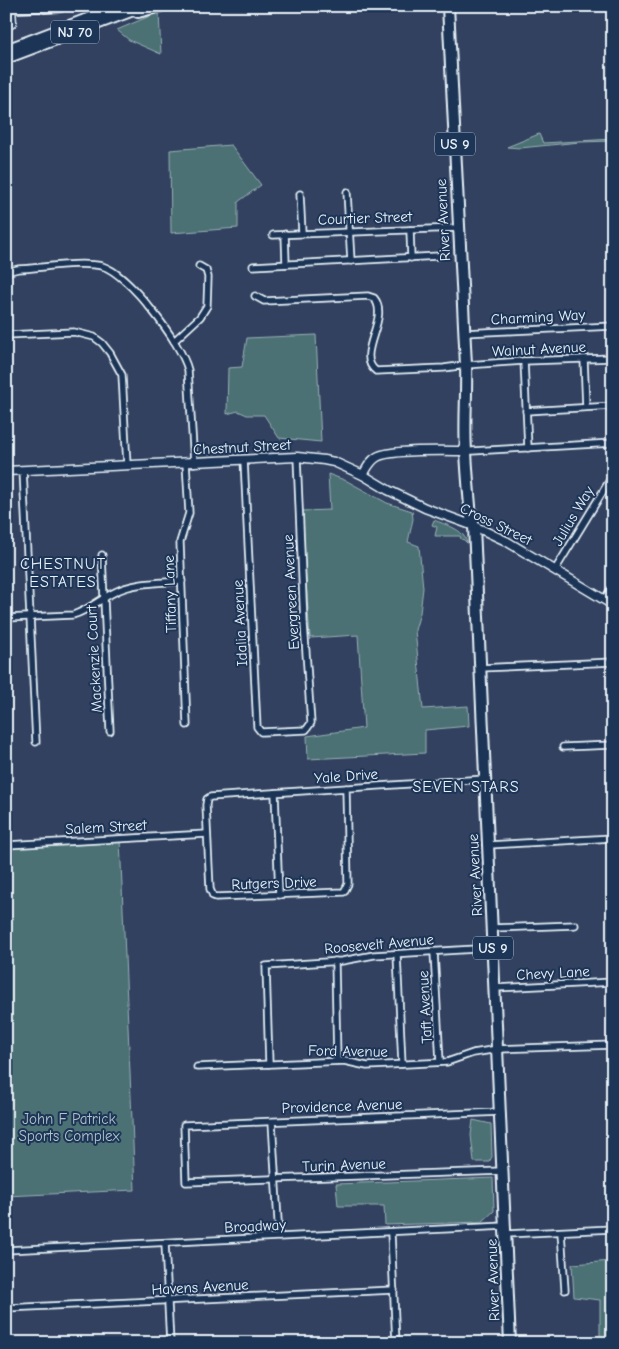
<svg xmlns="http://www.w3.org/2000/svg" width="619" height="1349" font-family="'Comic Neue',sans-serif">
<style>
.green{fill:#4b7174;stroke:#9ab1b6}
.lines{fill:none;stroke-linecap:round;stroke-linejoin:round}
.street-casing{stroke:#e8f1f8;stroke-width:9}
.secondary-casing{stroke:#e8f1f8;stroke-width:11}
.highway-casing{stroke:#e8f1f8;stroke-width:14}
.street{stroke:#1d3557;stroke-width:5.5}
.secondary{stroke:#1d3557;stroke-width:8}
.highway{stroke:#1d3557;stroke-width:10}
.labels{text-anchor:middle;stroke-width:4;stroke-linejoin:round;paint-order:stroke}
.shield{fill:#1d3557;stroke:#abb9c8;stroke-width:1}
.shield-label{font-size:14px;font-weight:bold;fill:#e8f1f8}
.street-label{font-size:15px;fill:#e8f1f8;stroke:#1d3557}
.park-label{font-size:15px;fill:#b1c4ca;stroke:#1d3557}
.neighbourhood-label{font-size:16px;letter-spacing:1px;fill:#e8f1f8;stroke:#1d3557}
</style>
<rect width="100%" height="100%" fill="#32415f"/>
<filter id="ink" filterUnits="userSpaceOnUse"><feTurbulence type="fractalNoise" baseFrequency=".02" numOctaves="2"/><feDisplacementMap in="SourceGraphic" scale="10" xChannelSelector="R" yChannelSelector="G"/><feConvolveMatrix kernelMatrix="1 2 1 2 8 2 1 2 1" color-interpolation-filters="sRGB"/></filter>
<g filter="url(#ink)">
<!-- green -->
<g class="green">
<polygon points="159,12 161,54 129,40 117,30"/>
<polygon points="539,134 543,143 613,139 613,141 580,142 520,148 507,147"/>
<polygon points="231,145 261,185 238,202 238,228 171,233 170,150"/>
<polygon points="316,335 321,442 279,438 264,415 247,415 238,411 227,414 228,368 242,367 247,338"/>
<polygon points="328,474 347,481 387,503 412,511 413,519 408,542 419,546 423,588 420,613 415,630 423,709 468,706 469,726 425,730 425,753 308,759 307,736 364,728 358,635 310,638 301,511 330,510"/>
<path d="M434 520C446 525 464 529 467 543L464 540 461 539 460 536H435L437 527 432 525Z"/>
<polygon points="120,839 135,1190 6,1196 6,844"/>
<polygon points="473,1120 491,1124 492,1157 489,1162 474,1162 471,1135"/>
<polygon points="493,1178 494,1211 482,1222 385,1225 384,1206 338,1206 336,1184"/>
<polygon points="613,1261 613,1308 607,1311 608,1337 600,1338 600,1300 574,1297 572,1264"/>
</g>
<g class="lines">
<defs>
<g id="street">
<polyline points="347,192 351,261"/>
<polyline points="300,194 302,233"/>
<polyline points="410,230 411,258"/>
<polyline points="285,234 286,264"/>
<polyline points="273,235 458,228"/>
<polyline points="253,266 439,256"/>
<path d="M6 272 18 269C42 268 79 261 102 266 128 273 182 344 188 370L194 463"/>
<path d="M255 296 264 301 368 296 374 298C391 318 354 355 376 371L444 368 466 365 524 361 613 358"/>
<polyline points="464,333 613,326"/>
<polyline points="6,335 74,332 94,337 102,343 110,353 122,375 127,465"/>
<polyline points="174,341 200,317 207,306 208,277 206,270 199,266"/>
<polyline points="584,359 586,407"/>
<polyline points="524,361 528,448"/>
<polyline points="526,411 613,406"/>
<polyline points="472,451 613,443"/>
<polyline points="244,460 257,727 261,732 306,730 311,723 304,624 297,457"/>
<polyline points="186,463 189,513 180,542 187,725"/>
<polyline points="23,470 36,742"/>
<polyline points="102,555 110,731"/>
<polyline points="555,570 613,475"/>
<polyline points="604,600 613,586"/>
<path d="M6 618 73 615C89 610 100 599 115 592 134 582 160 583 182 581"/>
<polyline points="480,668 613,662"/>
<polyline points="563,747 613,745"/>
<path d="M346 788 348 884 344 892 216 897 213 896 210 889 206 805 207 799 210 797C302 791 394 785 485 779"/>
<polyline points="275,793 279,895"/>
<polyline points="6,845 207,834"/>
<polyline points="488,845 613,838"/>
<polyline points="492,928 575,925"/>
<polyline points="434,952 440,1062"/>
<polyline points="397,954 402,1064"/>
<polyline points="335,961 337,1061"/>
<polyline points="495,988 613,982"/>
<polyline points="269,1064 266,966 342,961 374,955 493,948"/>
<polyline points="197,1067 344,1061 367,1066 447,1062 473,1053 498,1049 613,1045"/>
<polyline points="501,1112 184,1125 186,1182 503,1171"/>
<polyline points="272,1122 279,1237"/>
<polyline points="561,1232 565,1290"/>
<polyline points="391,1233 396,1343"/>
<polyline points="506,1234 613,1229"/>
<polyline points="165,1243 170,1343"/>
<polyline points="6,1250 506,1226"/>
<polyline points="6,1308 394,1290"/>
</g>
<g id="secondary">
<polyline points="6,9 44,7"/>
<polyline points="6,27 12,23 11,9"/>
<path d="M6 471 297 457 324 460 334 462 363 475C367 468 370 461 377 457 391 449 447 451 466 451"/>
<polyline points="363,475 388,490 425,508 474,526 506,541 613,605"/>
</g>
<g id="highway">
<path d="M448 6 466 365C467 394 464 422 466 451 467 473 469 495 471 517L474 526 510 1343"/>
<polyline points="44,7 60,6"/>
<polyline points="138,12 161,6"/>
<polyline points="6,50 122,6"/>
<polyline points="6,58 144,6"/>
</g>
</defs>
<!-- street casing -->
<use href="#street" class="street-casing"/>
<!-- secondary casing -->
<use href="#secondary" class="secondary-casing"/>
<!-- highway casing -->
<use href="#highway" class="highway-casing"/>
<!-- street -->
<use href="#street" class="street"/>
<!-- secondary -->
<use href="#secondary" class="secondary"/>
<!-- highway -->
<use href="#highway" class="highway"/>
</g>
</g>
<g class="labels">
<!-- shield labels -->
<g class="shield">
<rect x="51" y="20.5" width="48" height="23" rx="4"/>
<rect x="435" y="132.5" width="40" height="23" rx="4"/>
<rect x="473" y="936.5" width="40" height="23" rx="4"/>
</g>
<g class="shield-label">
<text x="75" y="37">NJ 70</text>
<text x="455" y="149">US 9</text>
<text x="493" y="953">US 9</text>
</g>
<!-- street labels -->
<g class="street-label">
<text transform="translate(365 218) rotate(-2)" y="5">Courtier Street</text>
<text transform="translate(443 220) rotate(-93)" y="5">River Avenue</text>
<text transform="translate(538 317) rotate(-3)" y="5">Charming Way</text>
<text transform="translate(539 349) rotate(-3)" y="5">Walnut Avenue</text>
<text transform="translate(242 447) rotate(-3)" y="5">Chestnut Street</text>
<text transform="translate(573 516) rotate(-59)" y="5">Julius Way</text>
<text transform="translate(496 524) rotate(26)" y="5">Cross Street</text>
<text transform="translate(291 592) rotate(-93)" y="5">Evergreen Avenue</text>
<text transform="translate(170 594) rotate(-92)" y="5">Tiffany Lane</text>
<text transform="translate(240 623) rotate(-93)" y="5">Idalia Avenue</text>
<text transform="translate(94 659) rotate(-93)" y="5">Mackenzie Court</text>
<text transform="translate(346 776) rotate(-4)" y="5">Yale Drive</text>
<text transform="translate(106 827) rotate(-3)" y="5">Salem Street</text>
<text transform="translate(475 875) rotate(-93)" y="5">River Avenue</text>
<text transform="translate(274 883) rotate(-2)" y="5">Rutgers Drive</text>
<text transform="translate(379 944) rotate(-5)" y="5">Roosevelt Avenue</text>
<text transform="translate(553 973) rotate(-3)" y="5">Chevy Lane</text>
<text transform="translate(425 1007) rotate(-93)" y="5">Taft Avenue</text>
<text transform="translate(348 1051) rotate(1)" y="5">Ford Avenue</text>
<text transform="translate(342 1106) rotate(-2)" y="5">Providence Avenue</text>
<text transform="translate(344 1165) rotate(-2)" y="5">Turin Avenue</text>
<text transform="translate(255 1226) rotate(-3)" y="5">Broadway</text>
<text transform="translate(493 1280) rotate(-92)" y="5">River Avenue</text>
<text transform="translate(200 1287) rotate(-3)" y="5">Havens Avenue</text>
</g>
<!-- park labels -->
<g class="park-label">
<text x="69" y="1124">John F Patrick<tspan x="69" dy="17">Sports Complex</tspan></text>
</g>
<!-- neighbourhood labels -->
<g class="neighbourhood-label">
<text x="63" y="569">CHESTNUT<tspan x="63" dy="18">ESTATES</tspan></text>
<text x="466" y="792">SEVEN STARS</text>
</g>
</g>
<!-- margin -->
<rect width="619" height="1349" fill="none" stroke="#1d3557" stroke-width="25"/>
<rect x="12" y="12" width="594" height="1324" fill="none" stroke="#e8f1f8" stroke-width="2" filter="url(#ink)"/>
</svg>
